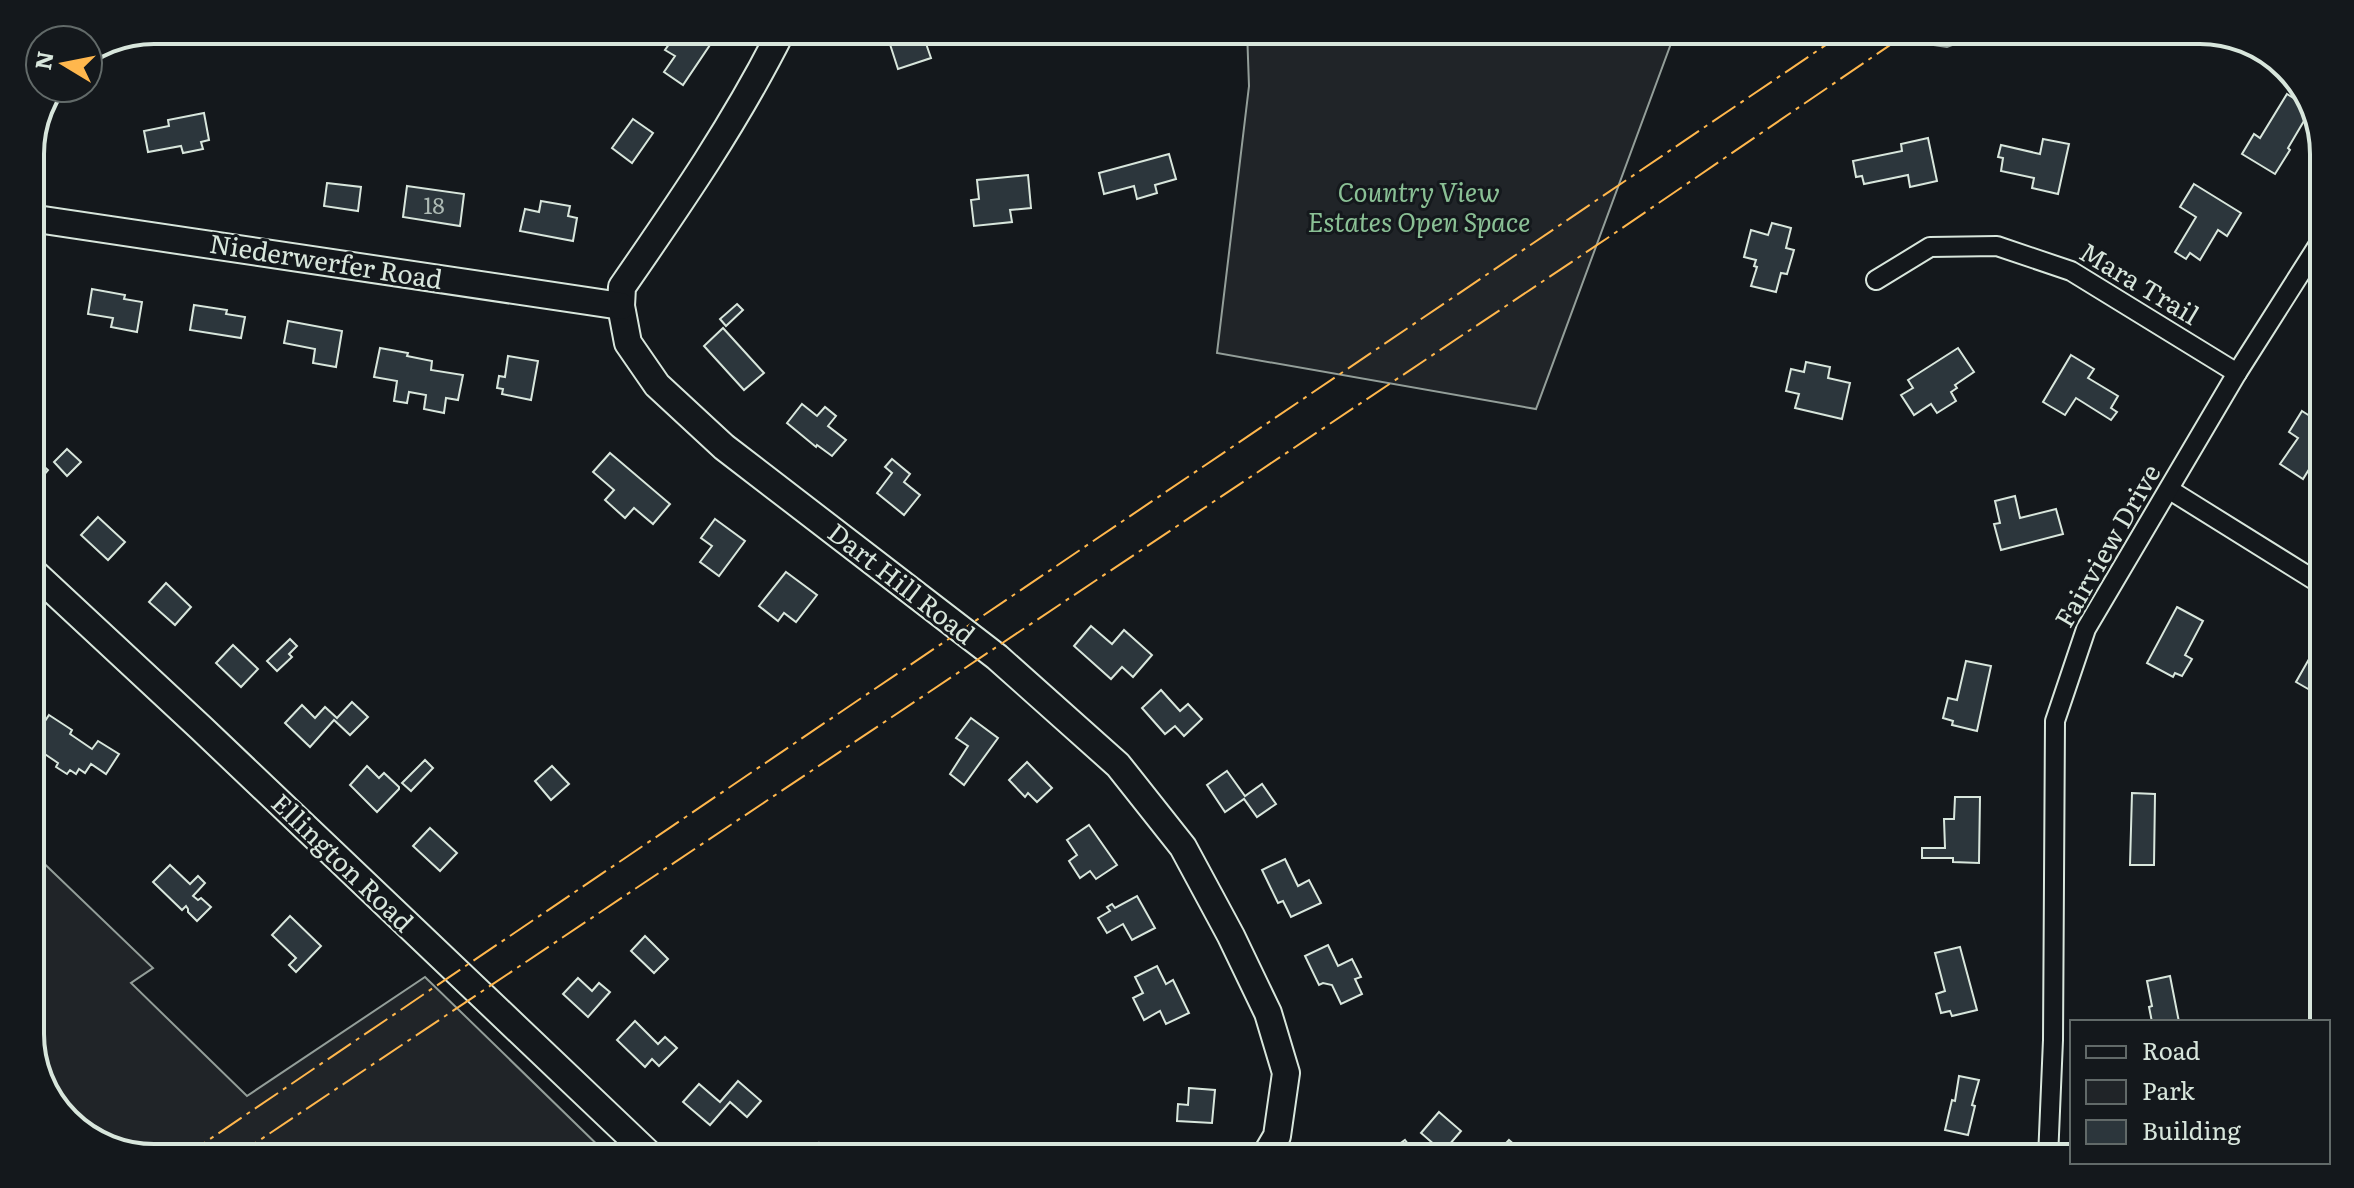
<svg xmlns="http://www.w3.org/2000/svg" width="2354" height="1188" font-family="Literata,serif">
<style>
.green{fill:#202428;stroke:#939e99;stroke-width:2}
.building{fill:#2c363c;stroke:#d8e6dc;stroke-width:2}
.lines{fill:none;stroke-linecap:round;stroke-linejoin:round}
.street-casing{stroke:#d8e6dc;stroke-width:22}
.secondary-casing{stroke:#d8e6dc;stroke-width:30}
.street{stroke:#14181c;stroke-width:18}
.secondary{stroke:#14181c;stroke-width:26}
.power{stroke:#ffb74d;stroke-width:2;stroke-dasharray:28 6 4 6;stroke-linecap:butt}
.labels{text-anchor:middle;stroke-width:6;stroke-linejoin:round;paint-order:stroke}
.number-label{font-size:22px;fill:#adbab4}
.park-label{font-size:26px;font-style:italic;fill:#8ac095;stroke:#14181c}
.street-label{font-size:26px;fill:#d8e6dc;stroke:#14181c}
.rim{fill:none;stroke:#d8e6dc;stroke-width:4}
</style>
<rect width="100%" height="100%" fill="#14181c"/>
<!-- green -->
<g class="green">
<polygon points="1247,30 1676,30 1536,409 1217,353 1249,86"/>
<polygon points="1831,30 1987,30 1979,35 1947,47"/>
<polygon points="30,850 153,968 131,983 247,1096 425,977 611,1158 154,1158 100,1145 51,1103 30,1043"/>
</g>
<!-- building -->
<g class="building">
<polygon points="692,30 713,30 718,33 683,85 664,72 675,56 665,50 677,33 686,40"/>
<polygon points="872,30 913,30 914,35 922,32 931,58 898,69 886,32 874,36"/>
<polygon points="1145,30 1171,30 1166,44 1143,35"/>
<polygon points="2287,94 2311,109 2288,148 2290,150 2275,174 2242,154 2254,134 2260,138"/>
<polygon points="204,113 209,140 201,142 203,149 183,153 181,146 148,152 144,131 169,126 168,120"/>
<polygon points="633,119 653,133 632,163 612,148"/>
<polygon points="1928,138 1937,181 1910,187 1908,175 1864,184 1862,176 1856,177 1853,161 1902,151 1901,144"/>
<polygon points="2043,139 2069,144 2058,194 2032,188 2034,178 2001,171 2003,158 1998,157 2001,145 2040,154"/>
<polygon points="1169,154 1176,179 1155,185 1157,193 1137,199 1134,186 1104,194 1099,173"/>
<polygon points="1028,175 1031,208 1010,210 1012,222 974,226 971,200 979,199 977,180"/>
<polygon points="327,183 361,187 358,211 324,206"/>
<polygon points="2194,184 2241,213 2227,236 2218,230 2200,260 2190,253 2186,259 2175,252 2196,217 2180,207"/>
<polygon points="407,186 464,194 460,226 403,217"/>
<polygon points="541,201 570,206 568,216 577,218 573,241 520,231 525,209 539,212"/>
<polygon points="1772,223 1791,228 1786,248 1794,250 1787,274 1781,273 1776,292 1751,286 1757,267 1754,266 1756,260 1744,257 1751,230 1768,235"/>
<polygon points="92,289 125,295 124,299 142,302 137,332 111,327 113,318 88,314"/>
<polygon points="737,304 743,310 726,326 720,319"/>
<polygon points="194,305 227,310 226,314 245,317 241,338 190,330"/>
<polygon points="288,321 342,331 336,367 313,363 315,349 284,343"/>
<polygon points="723,328 764,373 744,390 704,346"/>
<polygon points="380,348 408,353 407,356 432,361 431,370 463,375 458,400 446,398 444,413 424,409 426,395 409,392 407,403 394,401 397,381 374,377"/>
<polygon points="1958,348 1974,372 1955,385 1957,388 1951,392 1956,401 1937,413 1931,404 1914,415 1901,395 1913,388 1908,380"/>
<polygon points="2071,355 2094,369 2088,378 2118,396 2111,408 2117,412 2111,420 2076,398 2065,415 2043,402"/>
<polygon points="508,356 538,361 531,400 502,394 503,389 497,388 499,376 505,377"/>
<polygon points="1806,362 1830,367 1828,378 1850,383 1842,419 1795,408 1799,394 1786,391 1791,369 1804,372"/>
<polygon points="802,404 817,416 825,407 836,416 828,426 846,440 832,456 817,445 816,447 787,423"/>
<polygon points="2302,411 2324,425 2324,451 2321,450 2303,479 2280,464 2298,438 2289,432"/>
<polygon points="67,449 81,462 67,476 54,462"/>
<polygon points="610,453 670,504 653,524 634,508 625,518 605,500 614,490 593,472"/>
<polygon points="30,454 48,470 32,489 30,487"/>
<polygon points="892,459 910,474 904,482 920,495 904,515 877,493 892,473 885,467"/>
<polygon points="2015,496 2020,518 2056,509 2063,534 2001,550 1994,524 2000,523 1995,501"/>
<polygon points="98,517 125,542 108,560 81,535"/>
<polygon points="715,519 745,541 719,576 700,562 712,546 701,538"/>
<polygon points="786,572 817,595 796,622 784,613 778,621 759,606"/>
<polygon points="166,583 191,607 175,625 149,602"/>
<polygon points="2177,607 2203,621 2185,655 2192,659 2182,676 2175,673 2173,677 2147,663"/>
<polygon points="1091,626 1112,644 1124,630 1152,655 1133,677 1122,667 1111,679 1074,646"/>
<polygon points="290,639 297,646 289,654 292,657 277,671 267,661"/>
<polygon points="233,645 258,669 241,687 216,663"/>
<polygon points="2309,659 2324,667 2324,698 2296,682"/>
<polygon points="1966,661 1991,666 1977,731 1952,725 1953,721 1943,718 1948,698 1957,700"/>
<polygon points="1161,690 1180,711 1188,704 1202,719 1184,736 1175,726 1165,734 1142,708"/>
<polygon points="352,702 368,717 350,735 334,720 310,747 285,723 302,705 315,718 325,707 337,718"/>
<polygon points="49,715 72,730 70,734 92,749 98,741 119,754 106,774 91,764 85,773 79,769 76,774 70,770 67,774 56,767 58,763 30,744 34,736 30,733 30,728 36,719 43,724"/>
<polygon points="971,718 998,738 964,785 950,774 968,746 956,738"/>
<polygon points="425,760 433,768 411,791 402,783"/>
<polygon points="1027,762 1052,788 1037,802 1028,793 1025,797 1009,780"/>
<polygon points="367,766 379,778 384,773 399,787 399,789 377,812 350,785"/>
<polygon points="552,766 569,784 551,800 535,781"/>
<polygon points="1227,771 1245,796 1262,784 1276,804 1257,817 1244,799 1225,812 1207,785"/>
<polygon points="2132,793 2155,794 2154,865 2130,865"/>
<polygon points="1955,797 1980,797 1979,863 1953,862 1953,858 1922,858 1922,848 1945,848 1944,819 1954,819"/>
<polygon points="1089,825 1117,865 1096,879 1090,871 1080,878 1069,861 1077,855 1067,840"/>
<polygon points="430,828 457,853 440,871 413,846"/>
<polygon points="1285,859 1298,886 1309,880 1321,903 1291,917 1283,901 1278,903 1262,870"/>
<polygon points="170,865 190,884 198,876 205,883 193,896 198,900 201,898 211,907 197,921 188,912 188,909 186,906 182,910 153,882"/>
<polygon points="1137,896 1155,928 1132,940 1123,924 1107,933 1098,918 1110,911 1107,907 1112,904 1115,908"/>
<polygon points="290,916 321,946 296,972 289,965 296,958 272,935"/>
<polygon points="645,936 668,959 654,973 631,951"/>
<polygon points="1328,945 1338,966 1352,959 1361,977 1355,979 1362,994 1341,1004 1332,985 1323,983 1319,985 1305,956"/>
<polygon points="1960,947 1977,1010 1952,1016 1950,1011 1941,1013 1936,994 1945,991 1935,953"/>
<polygon points="1157,966 1166,984 1173,980 1189,1013 1166,1024 1160,1011 1144,1020 1133,998 1143,993 1135,977"/>
<polygon points="2170,976 2179,1022 2152,1022 2149,1007 2152,1006 2147,981"/>
<polygon points="578,978 592,991 599,983 610,992 588,1017 563,994"/>
<polygon points="635,1021 658,1044 665,1037 677,1048 659,1066 652,1059 645,1067 617,1040"/>
<polygon points="1959,1076 1979,1080 1972,1105 1975,1106 1968,1135 1945,1130 1952,1100 1955,1101"/>
<polygon points="738,1081 761,1101 747,1117 730,1102 710,1125 683,1102 699,1084 720,1102"/>
<polygon points="1189,1088 1215,1090 1212,1123 1177,1121 1178,1104 1188,1105"/>
<polygon points="1439,1112 1461,1131 1443,1152 1421,1133"/>
<polygon points="1405,1140 1419,1158 1391,1158 1387,1153"/>
<polygon points="1509,1140 1528,1157 1527,1158 1492,1158"/>
<polygon points="819,1143 835,1158 778,1158 790,1145 805,1158"/>
</g>
<g class="lines">
<defs>
<g id="street">
<polyline points="1876,280 1930,247 1997,246 2071,271 2237,373"/>
<polyline points="2170,490 2324,586"/>
<polyline points="2048,1158 2053,1040 2055,721 2086,629 2237,373 2324,236"/>
</g>
<g id="secondary">
<path d="M782 30C736 122 680 203 622 287L621 306 628 343 657 385 724 447 997 657 1118 765 1183 847 1231 936 1268 1013 1286 1073 1277 1136 1264 1158"/>
<polyline points="30,218 621,306"/>
<polyline points="30,569 201,728 653,1158"/>
</g>
</defs>
<!-- street casing -->
<use href="#street" class="street-casing"/>
<!-- secondary casing -->
<use href="#secondary" class="secondary-casing"/>
<!-- street -->
<use href="#street" class="street"/>
<!-- secondary -->
<use href="#secondary" class="secondary"/>
<!-- power -->
<g class="power">
<polyline points="182,1158 1848,30"/>
<polyline points="233,1158 1609,237 1912,30"/>
</g>
</g>
<g class="labels">
<!-- number labels -->
<g class="number-label">
<text x="434" y="214">18</text>
</g>
<!-- park labels -->
<g class="park-label">
<text x="1419" y="202">Country View<tspan x="1419" dy="30">Estates Open Space</tspan></text>
</g>
<!-- street labels -->
<g class="street-label">
<text transform="translate(326 262) rotate(9)" y="9">Niederwerfer Road</text>
<text transform="translate(2139 284) rotate(31)" y="9">Mara Trail</text>
<text transform="translate(2108 546) rotate(-60)" y="9">Fairview Drive</text>
<text transform="translate(901 584) rotate(38)" y="9">Dart Hill Road</text>
<text transform="translate(342 863) rotate(44)" y="9">Ellington Road</text>
</g>
</g>
<!-- crop -->
<path d="M0 0H2354V1188H0ZM154 44H2200A110 110 0 0 1 2310 154V1034A110 110 0 0 1 2200 1144H154A110 110 0 0 1 44 1034V154A110 110 0 0 1 154 44Z" fill="#14181c" fill-rule="evenodd"/>
<path class="rim" d="M154 44H2200A110 110 0 0 1 2310 154V1034A110 110 0 0 1 2200 1144H154A110 110 0 0 1 44 1034V154A110 110 0 0 1 154 44Z"/>
<!-- legend -->
<rect x="2070" y="1020" width="260" height="144" fill="#14181c" stroke="#626a69" stroke-width="2"/>
<rect x="2086" y="1046" width="40" height="12" fill="#14181c" stroke="#626a69" stroke-width="2"/>
<text x="2142" y="1060" font-size="24" fill="#d8e6dc">Road</text>
<rect x="2086" y="1080" width="40" height="24" fill="#202428" stroke="#626a69" stroke-width="2"/>
<text x="2142" y="1100" font-size="24" fill="#d8e6dc">Park</text>
<rect x="2086" y="1120" width="40" height="24" fill="#2c363c" stroke="#626a69" stroke-width="2"/>
<text x="2142" y="1140" font-size="24" fill="#d8e6dc">Building</text>
<!-- north arrow -->
<g transform="translate(64 64) rotate(280)"><circle r="38" fill="#14181c" stroke="#626a69" stroke-width="2"/>
<path d="M0-6L14 30L0 20L-14 30Z" fill="#ffb74d"/>
<text y="-12" font-size="22" font-weight="bold" text-anchor="middle" fill="#d8e6dc">N</text>
</g>
</svg>
